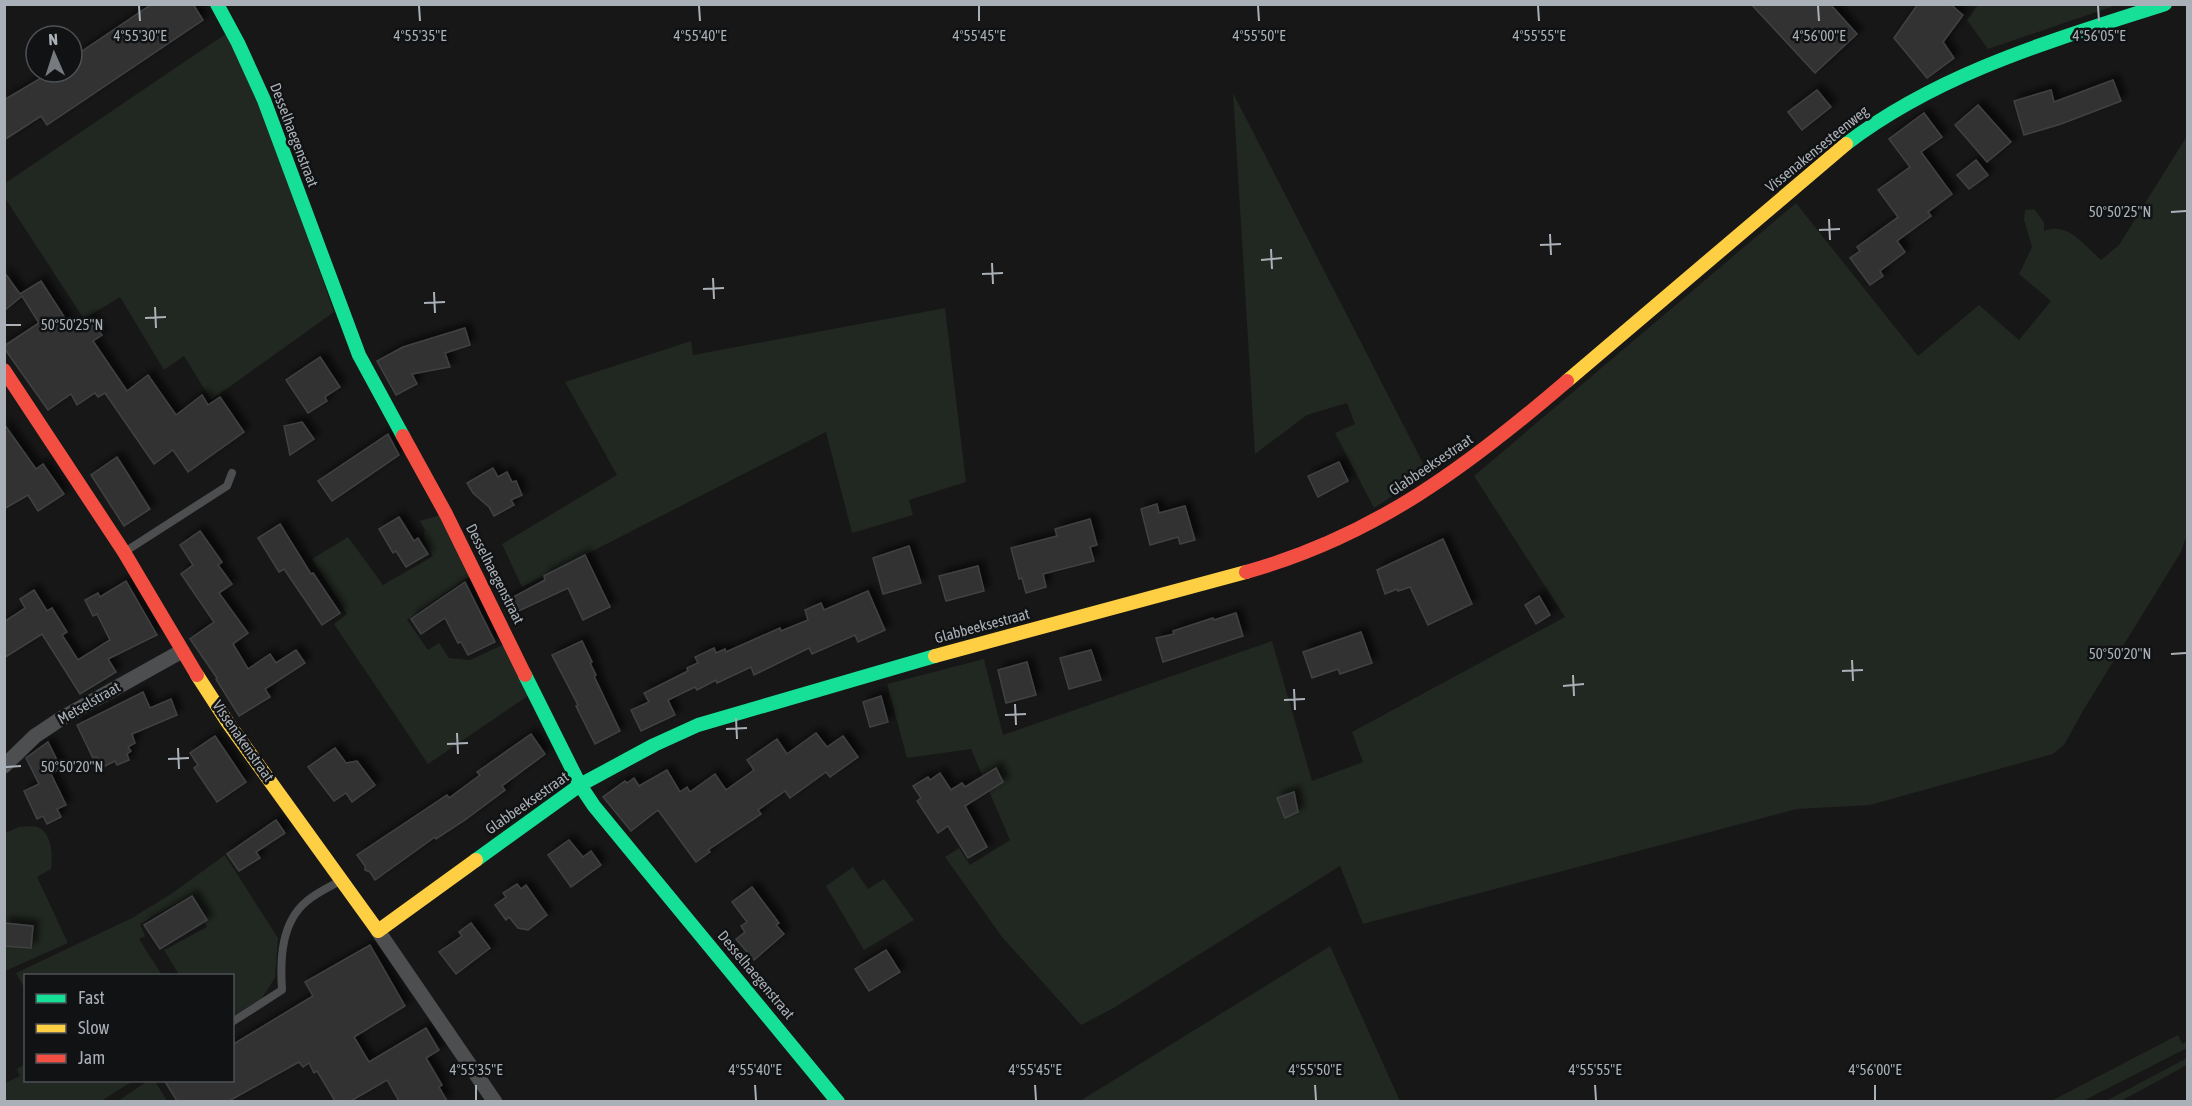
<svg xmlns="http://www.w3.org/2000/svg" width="2192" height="1106" font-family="'Asap Condensed',sans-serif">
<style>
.green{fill:#212721}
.building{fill:#313232;stroke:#404243;stroke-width:1.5;filter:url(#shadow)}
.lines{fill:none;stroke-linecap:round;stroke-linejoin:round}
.lane{stroke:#4c4e50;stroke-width:8}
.street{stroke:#4c4e50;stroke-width:15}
.fast{stroke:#16e098;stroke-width:14}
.slow{stroke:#ffcf43;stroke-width:14}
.jam{stroke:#f24e42;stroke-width:14}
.ticks{fill:none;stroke:#aab0b7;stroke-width:2}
.labels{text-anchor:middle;stroke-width:5;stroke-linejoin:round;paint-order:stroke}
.street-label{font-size:15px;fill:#aab0b7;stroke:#111213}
.ticks-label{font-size:15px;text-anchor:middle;fill:#aab0b7;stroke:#111213;stroke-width:5;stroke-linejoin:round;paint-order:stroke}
</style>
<defs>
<filter id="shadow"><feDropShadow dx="5.5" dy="-5.5" stdDeviation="3" flood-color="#0009"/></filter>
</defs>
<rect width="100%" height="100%" fill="#171717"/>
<!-- green -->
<g class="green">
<polygon points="1978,5 1978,4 2117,5 1988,49 1967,20"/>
<polygon points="227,33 255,86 334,312 211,400 184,356 164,370 120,297 84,319 5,198 4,184"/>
<polygon points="1233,93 1428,473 1374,508 1335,433 1355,424 1347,403 1307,415 1255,454"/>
<path d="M2187 136V535L2181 552 2084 709 2064 745 2053 754 1870 805 1797 809 1363 924 1340 866 1112 1009 1081 1025 1002 937 945 857 959 848 970 865 1010 840 971 749 907 758 887 684 984 659 1003 735 1272 641 1312 781 1363 762 1352 732 1565 617 1474 476 1796 203 1918 356 1979 305 2019 340 2051 301 2019 274 2032 247 2024 220 2025 210 2034 209 2044 222V231C2068 221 2085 246 2101 260L2119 245Z"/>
<polygon points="945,308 966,482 909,500 913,515 852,533 826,432 522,587 502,544 617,475 565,382 691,341 693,355"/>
<polygon points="440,515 473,574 407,620 428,650 439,643 449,658 470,660 507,643 532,693 428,764 334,624 347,614 312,559 348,537 383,585 433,556 423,537 425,530 420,521"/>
<path d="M19 827C25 827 34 825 39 828 52 833 53 858 51 869L37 877 68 943 5 971V833Z"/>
<polygon points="225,855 278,938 275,978 262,998 233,1016 232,976 179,975 164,950 207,927 192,895 140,924 145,936 139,939 162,975 26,976 25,989 16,973 132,918 171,894"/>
<polygon points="853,867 868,889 884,879 914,920 864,950 826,886"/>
<polygon points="1330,946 1400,1101 1080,1101"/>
<polygon points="2178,1035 2182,1044 2187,1042 2187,1048 2083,1101 2051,1101"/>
<polygon points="2187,1058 2187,1065 2121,1101 2106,1101"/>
<polygon points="25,1064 26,1080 133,1081 101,1101 5,1101 5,1083 20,1076 17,1069"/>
<polygon points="149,1080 155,1081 167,1101 118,1101"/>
</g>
<!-- building -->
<g class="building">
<polygon points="152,4 193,4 203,20 47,125 41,116 4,140 4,100 51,72 72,72 72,58"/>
<polygon points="1751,4 1830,4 1857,34 1815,73"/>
<polygon points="1918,4 1950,4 1963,15 1943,42 1954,58 1927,78 1894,38"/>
<polygon points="2113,80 2121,101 2061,124 2024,135 2014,101 2051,90 2054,102"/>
<polygon points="1817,90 1831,107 1802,130 1788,112"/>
<polygon points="1978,105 2011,142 1987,162 1955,125"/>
<polygon points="1924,113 1942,137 1921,152 1952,194 1928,212 1931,216 1897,241 1905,252 1880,271 1883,276 1870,285 1850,258 1860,251 1857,247 1898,217 1878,190 1910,167 1889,139"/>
<polygon points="1976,160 1988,175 1969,189 1957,175"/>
<polygon points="4,272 20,294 41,281 72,329 90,318 102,335 93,341 127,391 148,375 176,415 202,395 208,405 220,397 244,432 188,472 173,450 154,464 105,393 98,397 95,393 77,405 71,394 48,410 4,348 4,346 39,323 22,296 4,311"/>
<polygon points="465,328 470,345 445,353 450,367 412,374 417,384 396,395 377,361 403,347"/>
<polygon points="320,357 340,387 325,397 327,401 308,413 286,380"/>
<polygon points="302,422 314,439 290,455 284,426"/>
<polygon points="4,424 36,469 43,464 64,494 38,511 28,495 4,509"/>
<polygon points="388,434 399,455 332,501 318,481"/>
<polygon points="117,457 150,509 124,526 91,475"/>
<polygon points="1339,462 1348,481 1318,497 1308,476"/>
<polygon points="493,468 498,477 507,472 512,482 516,481 522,495 511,500 514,505 494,516 489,507 473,493 467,483"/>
<polygon points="1157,504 1159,513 1185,506 1195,540 1180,544 1178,537 1150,545 1141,509"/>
<polygon points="399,517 414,541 418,538 428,554 406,567 396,551 393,553 379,529"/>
<polygon points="1090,519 1097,545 1090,547 1094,561 1043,574 1046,587 1026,593 1022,578 1019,579 1011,548 1057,536 1055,529"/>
<polygon points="280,524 311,574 313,573 340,613 322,625 284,569 279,572 258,538"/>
<polygon points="200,531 222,562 218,565 232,584 219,593 248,633 233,644 248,669 270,654 276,663 296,650 305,663 265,689 270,697 239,716 216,679 217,678 190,639 214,622 181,574 193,565 180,545"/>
<polygon points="1443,539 1472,604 1428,625 1410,587 1398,591 1397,589 1385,594 1377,570"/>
<polygon points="909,546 921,583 883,594 873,558"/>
<polygon points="585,555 610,607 583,620 568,588 510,615 504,602 545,580 544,576"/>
<polygon points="978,566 984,591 946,601 939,576"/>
<polygon points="126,581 157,635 108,659 116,672 80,694 42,634 4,658 4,622 25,608 20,599 34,590 47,611 52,608 67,632 62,635 78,660 110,640 97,614 93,616 85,600 98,593 100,597"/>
<polygon points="465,582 495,642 468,655 461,642 458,643 445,618 421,634 411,619"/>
<polygon points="868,591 885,630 858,642 855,635 812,654 809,648 754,675 751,667 717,683 716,680 697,690 695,687 668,700 675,715 641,731 631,710 649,702 644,693 688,671 687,668 698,663 695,657 714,648 716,653 725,649 726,652 780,628 781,631 808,620 805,610 821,603 824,610"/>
<polygon points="1539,596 1550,615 1536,624 1525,605"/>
<polygon points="1236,613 1243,636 1163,662 1156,638 1174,634 1173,631 1213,618 1214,620"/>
<polygon points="1361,632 1372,663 1340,674 1338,669 1312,678 1303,652"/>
<polygon points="582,641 592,662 590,663 596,675 594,676 620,731 595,744 576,706 578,705 552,655"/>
<polygon points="1091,650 1101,680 1069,689 1060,658"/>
<polygon points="1027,662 1036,695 1006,703 998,670"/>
<polygon points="143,692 150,708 171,699 177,715 132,734 135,743 128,747 131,751 127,754 129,760 117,765 115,761 101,768 97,757 93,758 77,725"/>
<polygon points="881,696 888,722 870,727 863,702"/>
<polygon points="816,733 827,747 843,736 858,757 830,777 826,772 790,798 785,791 758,810 761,814 708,850 710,852 696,862 658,810 631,831 603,797 625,781 627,783 634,778 639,786 667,770 680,792 687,787 690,792 715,774 726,790 754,770 747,760 777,739 787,754"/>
<polygon points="531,734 545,754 502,786 505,790 465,820 436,839 435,837 375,880 370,872 365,870 365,866 357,855 447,795 449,798 480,775 477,772"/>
<polygon points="215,736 246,782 217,802 194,768 198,765 190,753"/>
<polygon points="48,742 61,768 51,774 66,805 57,809 61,817 47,824 43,816 37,819 24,791 39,784 26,758"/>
<polygon points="335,748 346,763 357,761 375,785 352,802 346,793 334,801 308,767"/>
<polygon points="996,768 1003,782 965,806 987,847 968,858 948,826 938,833 917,801 921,798 913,786 928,777 930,780 940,773 951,790 962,783 965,787"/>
<polygon points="1294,792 1298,812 1285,818 1277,798"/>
<polygon points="276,820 285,833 256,852 260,858 239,871 227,854"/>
<polygon points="569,840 583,857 591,851 601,865 571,887 548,855"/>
<polygon points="517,884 521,889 526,885 547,915 528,930 518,928 509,917 506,920 495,905 506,897 503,893"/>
<polygon points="752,887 779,923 776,925 784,934 754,960 736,939 745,932 741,926 747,922 732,902"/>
<polygon points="192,896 207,920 160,949 144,925"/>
<polygon points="4,923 33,926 31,948 4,946"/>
<polygon points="471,923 490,948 456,974 439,952 462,936 459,932"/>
<polygon points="370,945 405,1006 354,1037 369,1062 426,1028 439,1050 426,1058 442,1085 439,1087 447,1101 399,1101 387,1080 351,1101 335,1101 317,1071 314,1073 309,1063 303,1067 299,1062 229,1101 177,1101 164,1080 232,1080 232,1045 313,996 305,982"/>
<polygon points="886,950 900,972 869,991 855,969"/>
</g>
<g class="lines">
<!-- lane -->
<g class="lane">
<polyline points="126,551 227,486 232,473"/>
<path d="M232 1022 282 990C280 959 281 922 307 901 316 893 329 887 340 881"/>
</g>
<!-- street -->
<g class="street">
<polyline points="4,766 35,736 62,718 182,651"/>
<polyline points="378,931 495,1102"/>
</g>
<!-- fast -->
<g class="fast">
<polyline points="217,4 238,43 264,100 359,355 403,436"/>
<path d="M1846 144C1940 72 2054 40 2165 4"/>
<polyline points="525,675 580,785 594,806 838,1102"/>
<polyline points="476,860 580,785 654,745 698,725 935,656"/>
</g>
<!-- slow -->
<g class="slow">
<polyline points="1567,381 1846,144"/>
<polyline points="935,656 1246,572"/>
<polyline points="197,675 228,723 378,931 476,860"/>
</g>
<!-- jam -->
<g class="jam">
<polyline points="4,370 124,552 197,675"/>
<polyline points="403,436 446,514 525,675"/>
<path d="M1246 572C1375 536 1468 466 1567 381"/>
</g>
</g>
<!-- ticks -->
<path class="ticks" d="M139 6 140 21M419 6 420 21M699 6 700 21M979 6V21M1258 6 1259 21M1538 6 1539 21M1818 6 1819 21M2098 6 2099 21M2171 212 2186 211M1829 219 1830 240M1819 230 1840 229M1550 234 1551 255M1540 245 1561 244M1271 249 1272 269M1261 260 1282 258M992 263 993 284M982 274 1003 273M713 278 714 299M703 289 724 288M434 292 435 313M424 303 445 302M155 307 156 328M145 318 166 317M6 325H21M2171 654 2186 653M1852 660 1853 681M1842 671 1863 670M1573 675 1574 696M1563 686 1584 684M1294 689 1295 710M1284 700 1305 699M1015 704 1016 725M1005 715 1026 714M736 718 737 739M726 729 747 728M457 733 458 754M447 744 468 743M178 748 179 769M168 759 189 758M6 767 21 766M476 1085V1100M755 1085 756 1100M1035 1085 1036 1100M1315 1085 1316 1100M1595 1085 1596 1100M1875 1085V1100"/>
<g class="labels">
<!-- street labels -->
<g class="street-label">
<text transform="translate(294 135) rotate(69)" y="5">Desselhaegenstraat</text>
<text transform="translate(1817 149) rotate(-39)" y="5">Vissenakensesteenweg</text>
<text transform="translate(1431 465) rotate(-34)" y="5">Glabbeeksestraat</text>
<text transform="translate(495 574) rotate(63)" y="5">Desselhaegenstraat</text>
<text transform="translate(982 626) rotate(-15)" y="5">Glabbeeksestraat</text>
<text transform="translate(89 703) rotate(-30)" y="5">Metselstraat</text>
<text transform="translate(243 741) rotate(55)" y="5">Vissenakenstraat</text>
<text transform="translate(527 803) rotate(-35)" y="5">Glabbeeksestraat</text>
<text transform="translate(756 975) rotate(50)" y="5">Desselhaegenstraat</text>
</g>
</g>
<g class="ticks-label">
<text x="140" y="41">4°55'30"E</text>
<text x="420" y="41">4°55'35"E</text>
<text x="700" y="41">4°55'40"E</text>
<text x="979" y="41">4°55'45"E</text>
<text x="1259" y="41">4°55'50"E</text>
<text x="1539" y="41">4°55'55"E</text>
<text x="1819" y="41">4°56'00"E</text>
<text x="2099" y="41">4°56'05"E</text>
<text x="2120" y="217">50°50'25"N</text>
<text x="72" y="330">50°50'25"N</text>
<text x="2120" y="659">50°50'20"N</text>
<text x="72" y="772">50°50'20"N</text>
<text x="476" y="1075">4°55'35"E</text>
<text x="755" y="1075">4°55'40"E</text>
<text x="1035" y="1075">4°55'45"E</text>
<text x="1315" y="1075">4°55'50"E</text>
<text x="1595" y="1075">4°55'55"E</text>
<text x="1875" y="1075">4°56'00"E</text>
</g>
<!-- border -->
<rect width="2192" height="1106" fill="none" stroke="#aab0b7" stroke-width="12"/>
<!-- legend -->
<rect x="24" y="974" width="210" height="108" fill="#111213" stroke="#4e5155" stroke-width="1.5"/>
<rect x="36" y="994" width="30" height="9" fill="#16e098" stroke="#4e5155" stroke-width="1.5"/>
<text x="78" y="1004" font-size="18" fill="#aab0b7">Fast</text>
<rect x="36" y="1024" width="30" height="9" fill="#ffcf43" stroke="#4e5155" stroke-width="1.5"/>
<text x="78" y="1034" font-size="18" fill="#aab0b7">Slow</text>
<rect x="36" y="1054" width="30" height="9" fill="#f24e42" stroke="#4e5155" stroke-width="1.5"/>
<text x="78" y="1064" font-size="18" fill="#aab0b7">Jam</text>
<!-- north arrow -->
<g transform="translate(54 54) rotate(357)"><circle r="28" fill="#111213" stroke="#4e5155" stroke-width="1.5"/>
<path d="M0-4.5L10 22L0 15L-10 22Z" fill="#777a7f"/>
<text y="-9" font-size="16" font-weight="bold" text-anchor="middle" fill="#aab0b7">N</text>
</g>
</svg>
